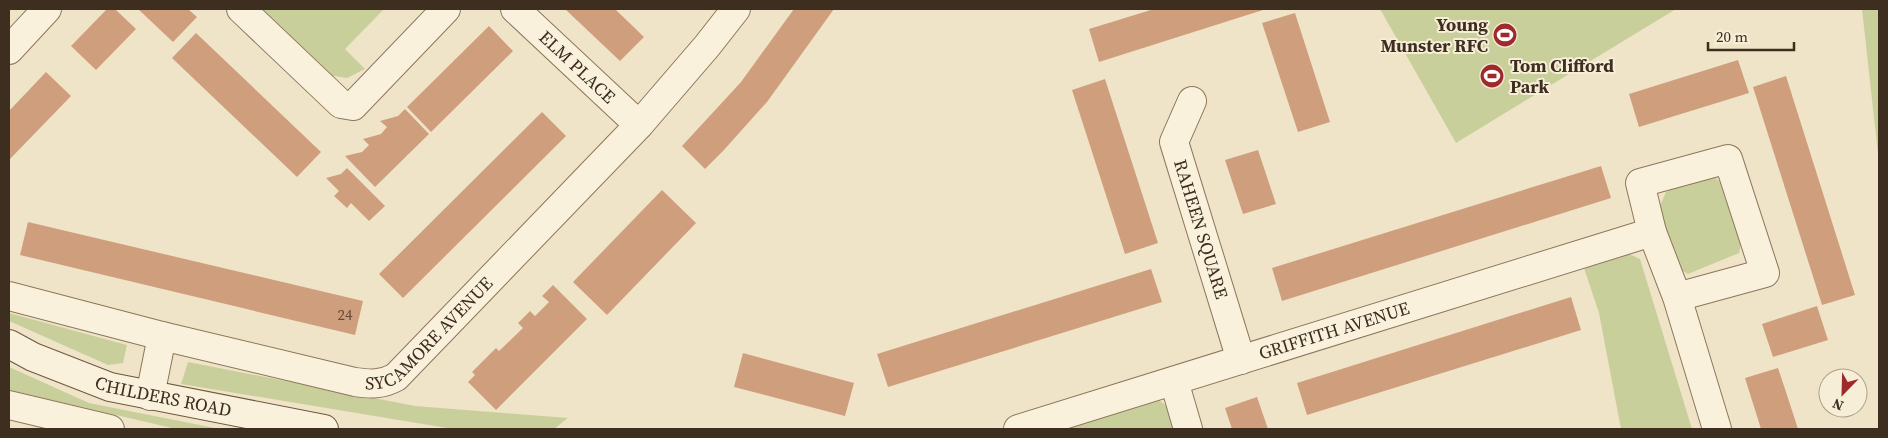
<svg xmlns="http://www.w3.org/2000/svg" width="1888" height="438" font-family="'Source Serif 4',serif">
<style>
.green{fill:#c9cf9b}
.building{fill:#cf9f7d}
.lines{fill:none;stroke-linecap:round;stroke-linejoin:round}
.minor-casing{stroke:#8d765c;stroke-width:30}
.secondary-casing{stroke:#6f573f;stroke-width:30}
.minor{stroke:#faf1dc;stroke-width:28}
.secondary{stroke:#faf1dc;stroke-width:28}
.labels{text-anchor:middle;stroke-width:4;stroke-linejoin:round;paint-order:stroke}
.number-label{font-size:15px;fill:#624a37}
.poi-label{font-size:18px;font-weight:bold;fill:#3d2e20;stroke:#f7eed8;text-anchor:end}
.street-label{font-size:18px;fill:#3d2e20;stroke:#f7eed8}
</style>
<rect width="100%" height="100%" fill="#f0e4c8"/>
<!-- green -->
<g class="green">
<polygon points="259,9 384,9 345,49 365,69 347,78 328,75"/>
<polygon points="1380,9 1676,9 1456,143"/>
<polygon points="1862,9 1879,9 1879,163"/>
<polygon points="1710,174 1719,181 1741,244 1739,253 1688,274 1678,268 1659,208 1666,192"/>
<polygon points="1627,253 1640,259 1692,429 1621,429 1599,313 1584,268"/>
<polygon points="9,313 127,345 123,363 108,365 9,321"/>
<polygon points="188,362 415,406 568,418 554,429 453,429 181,384"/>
<polygon points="9,367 89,403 220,429 176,429 9,390"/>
<polygon points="1154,396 1175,413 1179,429 1046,429"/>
</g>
<!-- building -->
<g class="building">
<polygon points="107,9 115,9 136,29 96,70 71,46"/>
<polygon points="138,9 188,9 197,17 173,42"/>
<polygon points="565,9 615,9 644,37 620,61"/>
<polygon points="794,9 834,9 767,102 723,151 705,169 682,146 741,82"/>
<polygon points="1154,9 1263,9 1263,10 1099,62 1089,29"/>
<polygon points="1295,13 1330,122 1298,132 1262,23"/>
<polygon points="489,26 513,51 431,132 407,107"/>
<polygon points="196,33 321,152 297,177 172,58"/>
<polygon points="1738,60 1749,93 1639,127 1629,94"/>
<polygon points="46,72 71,96 9,160 9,111"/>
<polygon points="1786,76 1855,295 1822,305 1753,87"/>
<polygon points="1105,79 1158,243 1125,254 1072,90"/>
<polygon points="405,109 429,134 375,187 345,156 362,152 369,145 363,139 381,134 387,127 380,121 398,116"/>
<polygon points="542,112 566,136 403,298 379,274"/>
<polygon points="1258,150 1276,204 1243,214 1225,160"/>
<polygon points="1601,166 1611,198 1282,301 1272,268"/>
<polygon points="347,168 385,206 369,221 351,203 347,208 334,196 339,191 326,178 341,174"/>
<polygon points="662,190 696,223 607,315 573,282"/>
<polygon points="28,222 363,301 355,335 20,255"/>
<polygon points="1151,269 1162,302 888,387 877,354"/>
<polygon points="553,285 587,319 496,410 468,382 475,375 472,372 496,348 499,351 523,328 518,323 530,311 535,316 549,302 542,296"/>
<polygon points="1571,297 1581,330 1307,415 1297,383"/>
<polygon points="1817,306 1828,340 1773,357 1762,324"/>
<polygon points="743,353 854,383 845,416 734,387"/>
<polygon points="1778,368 1787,395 1798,429 1761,429 1745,378"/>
<polygon points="1257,397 1268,429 1232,429 1225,408"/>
</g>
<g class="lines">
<defs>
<g id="minor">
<polyline points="241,9 341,104 353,106 446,9"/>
<path id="s1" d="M515 9 639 125"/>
<polyline points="9,50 47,9"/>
<path id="s2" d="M1192 101 1174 142 1241 360"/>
<path id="s3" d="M9 296 162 336 355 382C370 384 382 385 396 377L639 125 707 46 736 9"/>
<polyline points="1677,297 1765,273 1728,159 1640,183 1652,232 1677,297 1717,429"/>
<polyline points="1174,381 1188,429"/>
<polyline points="150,396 162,336"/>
<polyline points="9,405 110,429"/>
<path id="s4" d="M1018 429 1652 232"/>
</g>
<g id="secondary">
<path id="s5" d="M9 344 33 357 110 387 324 429"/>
</g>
</defs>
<!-- minor casing -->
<use href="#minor" class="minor-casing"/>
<!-- secondary casing -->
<use href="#secondary" class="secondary-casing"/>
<!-- minor -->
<use href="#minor" class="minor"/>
<!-- secondary -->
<use href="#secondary" class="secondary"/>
</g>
<!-- icons -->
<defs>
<symbol id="stadium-disc" viewBox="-11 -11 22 22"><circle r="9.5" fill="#9e2a2b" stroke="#f7eed8"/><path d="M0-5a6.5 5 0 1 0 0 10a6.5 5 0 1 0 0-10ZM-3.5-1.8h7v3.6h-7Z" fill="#fff"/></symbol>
</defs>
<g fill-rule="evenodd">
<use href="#stadium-disc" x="1491" y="21" width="28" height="28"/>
<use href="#stadium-disc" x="1478" y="62" width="28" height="28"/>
</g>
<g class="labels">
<!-- number labels -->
<g class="number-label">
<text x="345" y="320">24</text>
</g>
<!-- poi labels -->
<g class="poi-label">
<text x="1488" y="31">Young<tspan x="1488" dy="21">Munster RFC</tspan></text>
<text x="1510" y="72" text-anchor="start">Tom Clifford<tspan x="1510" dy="21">Park</tspan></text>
</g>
<!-- street labels -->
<g class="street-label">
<text dy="6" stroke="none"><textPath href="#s1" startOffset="85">ELM PLACE</textPath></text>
<text dy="6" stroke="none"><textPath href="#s2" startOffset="136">RAHEEN SQUARE</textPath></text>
<text dy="6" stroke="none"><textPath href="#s3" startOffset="450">SYCAMORE AVENUE</textPath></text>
<text dy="6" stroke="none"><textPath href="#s4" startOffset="331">GRIFFITH AVENUE</textPath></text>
<text dy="6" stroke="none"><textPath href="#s5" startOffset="164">CHILDERS ROAD</textPath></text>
</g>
</g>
<!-- border -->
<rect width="1888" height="438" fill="none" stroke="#3d2e20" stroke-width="20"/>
<!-- north arrow -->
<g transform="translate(1843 393) rotate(203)"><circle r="24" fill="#f7eed8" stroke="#ada18e"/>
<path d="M0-4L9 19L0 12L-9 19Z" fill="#9e2a2b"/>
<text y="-8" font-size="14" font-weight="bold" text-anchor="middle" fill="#3d2e20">N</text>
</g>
<!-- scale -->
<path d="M1708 42v8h86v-8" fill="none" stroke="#3d2e20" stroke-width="2.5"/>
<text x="1716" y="42" font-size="15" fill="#3d2e20" stroke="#f7eed8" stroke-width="4" paint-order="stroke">20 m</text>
</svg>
